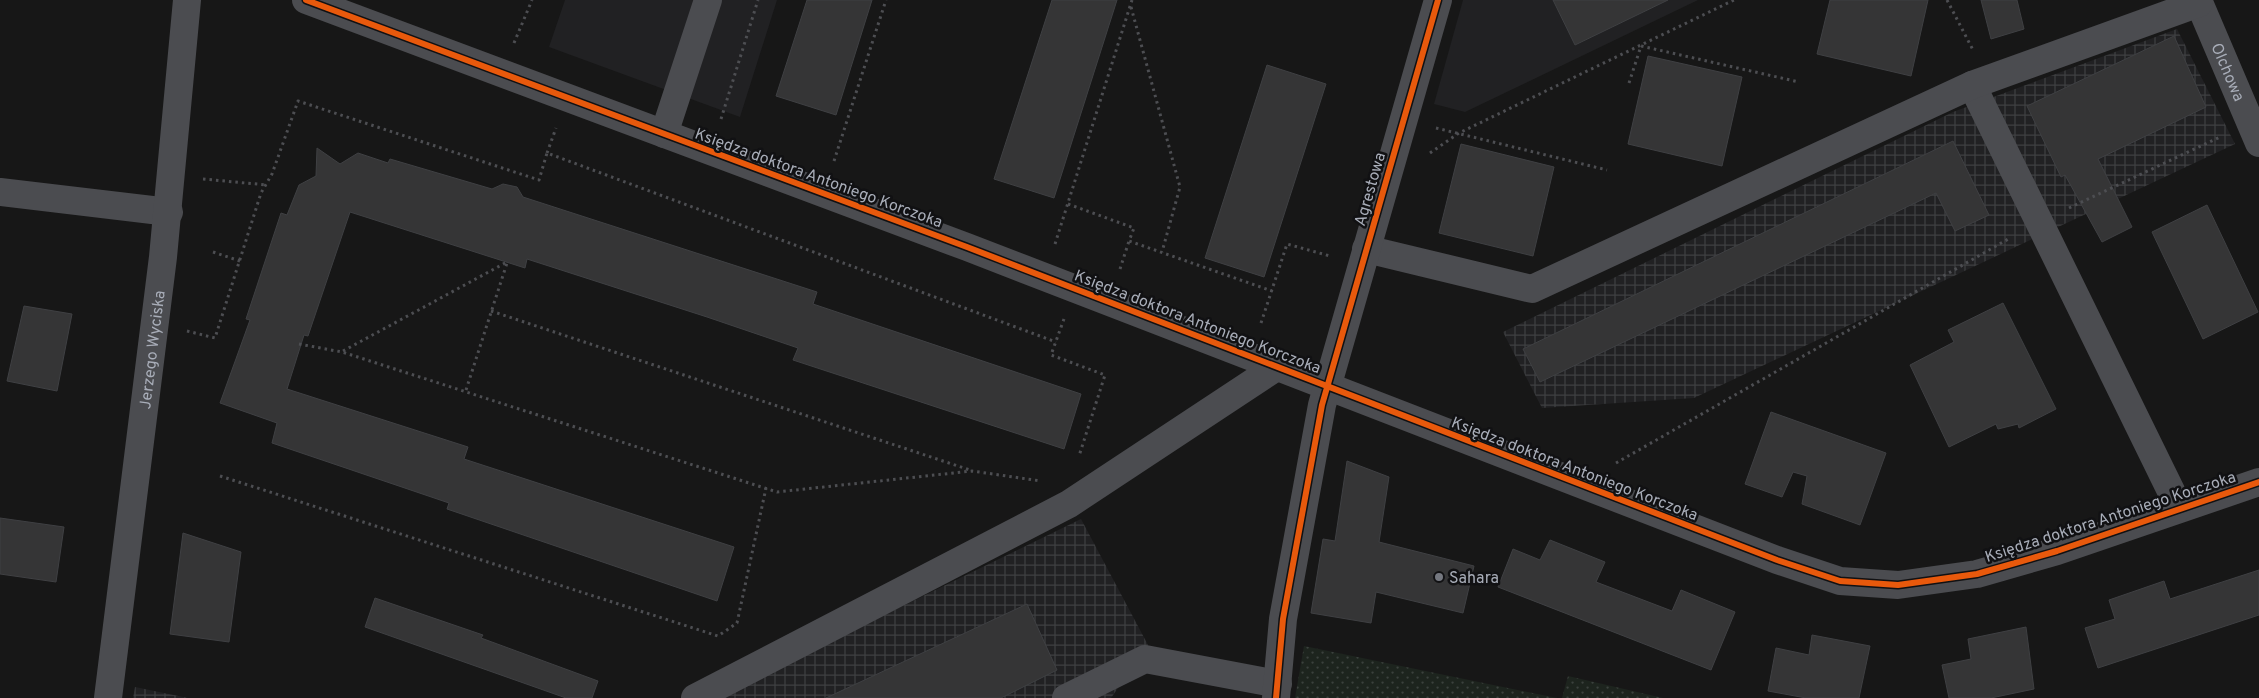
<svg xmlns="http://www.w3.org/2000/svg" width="2259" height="698" font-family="Overpass,sans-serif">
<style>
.built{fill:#212123}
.industrial{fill:url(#industrial-grid)}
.grass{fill:url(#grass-dots)}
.building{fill:#353536;stroke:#3f4043}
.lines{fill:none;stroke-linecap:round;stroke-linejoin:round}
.path{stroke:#4d4e52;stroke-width:3;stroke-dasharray:2.5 4;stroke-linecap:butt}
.minor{stroke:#4b4c50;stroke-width:28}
.cycleway-casing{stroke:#111113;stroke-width:9}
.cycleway{stroke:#e8590c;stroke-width:6}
.poi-dot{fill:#757880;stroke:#111113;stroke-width:2}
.labels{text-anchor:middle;stroke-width:5;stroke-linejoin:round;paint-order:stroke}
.street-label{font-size:16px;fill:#a8adb8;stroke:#111113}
.poi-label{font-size:16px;fill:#a8adb8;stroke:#111113;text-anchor:start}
</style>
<defs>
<pattern id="industrial-grid" width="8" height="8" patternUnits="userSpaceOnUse" patternTransform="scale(1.25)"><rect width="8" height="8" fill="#212123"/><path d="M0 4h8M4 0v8" fill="none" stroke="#3e3f41"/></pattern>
<pattern id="grass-dots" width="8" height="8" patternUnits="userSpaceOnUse" patternTransform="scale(1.25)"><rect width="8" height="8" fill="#1d241e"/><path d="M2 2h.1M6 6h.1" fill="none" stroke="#3b413d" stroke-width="1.8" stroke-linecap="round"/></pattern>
</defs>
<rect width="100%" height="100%" fill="#171717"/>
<!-- built -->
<g class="built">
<polygon points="565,0 777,0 740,117 549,47"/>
<polygon points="1463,0 1698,0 1465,112 1434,104"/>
</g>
<!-- industrial -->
<g class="industrial">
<polygon points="2177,29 2235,144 1694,398 1542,408 1503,332 1953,112"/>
<polygon points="1081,519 1148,645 1111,698 714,698"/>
<polygon points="135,687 188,698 133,698"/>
</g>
<!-- grass -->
<g class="grass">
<polygon points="1304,646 1557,698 1295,698"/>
<polygon points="1568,676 1663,698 1562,698"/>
</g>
<!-- building -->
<g class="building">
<polygon points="807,0 872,0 836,115 776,96"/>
<polygon points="1052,0 1117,0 1054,198 994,179"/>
<polygon points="1553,0 1668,0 1575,45"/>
<polygon points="1830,0 1928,0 1911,76 1817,54"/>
<polygon points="1981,0 2017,0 2024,29 1991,39"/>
<polygon points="2174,36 2206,107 2098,159 2132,227 2102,242 2065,175 2061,177 2027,106"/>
<polygon points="1648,56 1742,77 1722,166 1628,144"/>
<polygon points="1267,65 1326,84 1264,277 1205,258"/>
<polygon points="1953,141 1989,215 1955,231 1936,193 1540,382 1523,349"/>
<polygon points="1461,144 1554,167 1533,256 1439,233"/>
<polygon points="317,148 340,164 358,153 388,163 390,159 492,189 503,184 517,187 523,197 817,292 813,304 1081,394 1064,449 793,360 798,348 707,317 527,259 525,268 350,212 308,336 304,335 287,389 468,447 464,459 734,547 717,601 447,509 449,503 272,443 277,423 220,403 250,320 246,319 281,213 287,215 299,185 316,176"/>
<polygon points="2207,205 2258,312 2203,339 2152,232"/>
<polygon points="2003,303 2056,409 2019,428 2018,424 1998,429 1996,424 1949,447 1910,365 1954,342 1948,330"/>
<polygon points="24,306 72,314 57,391 7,381"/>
<polygon points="1771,412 1886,453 1860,525 1802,504 1807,476 1793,472 1782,497 1745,484"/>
<polygon points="1347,461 1389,477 1379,542 1474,566 1463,613 1376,592 1371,623 1311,613 1323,539 1335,541"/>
<polygon points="0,518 64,527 56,582 0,574"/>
<polygon points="183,533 241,552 229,642 170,634"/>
<polygon points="1550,540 1605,562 1596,582 1672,611 1681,590 1735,612 1711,670 1498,587 1513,549 1540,560"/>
<polygon points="2259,570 2259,615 2098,668 2085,628 2115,619 2109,600 2164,581 2170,599"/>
<polygon points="375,598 483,635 481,638 598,681 592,698 566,698 365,627"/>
<polygon points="1027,604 1057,670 1001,698 826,698"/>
<polygon points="2026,627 2034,689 1991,698 1949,698 1942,665 1971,659 1968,639"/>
<polygon points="1812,635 1870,646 1859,698 1806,698 1768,691 1776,648 1809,655"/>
</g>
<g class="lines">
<!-- path -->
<g class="path">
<polyline points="1947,0 1973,50"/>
<polyline points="1131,7 1180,187 1162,252"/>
<polyline points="514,43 532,0"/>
<polyline points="1629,83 1641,46 1799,82"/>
<polyline points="721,119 758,0"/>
<polyline points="1436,128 1607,170"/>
<polyline points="547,153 556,128"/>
<polyline points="1430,153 1459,133 1734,0"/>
<polyline points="834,161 886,0"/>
<polyline points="203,179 267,185"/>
<polyline points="1068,204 1134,228 1129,241 1272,291"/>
<polyline points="2069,208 2220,137"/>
<polyline points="1055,244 1132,0"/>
<polyline points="213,252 240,261"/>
<polyline points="1120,269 1129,241"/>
<polyline points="491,311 970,470"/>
<polyline points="1064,319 1051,355 1105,375 1079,456"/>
<polyline points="1261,323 1287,244 1330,256"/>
<polyline points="187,331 215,338 261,193 272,174 298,101 539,180 547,153 1056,342"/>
<polyline points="299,344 342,352 777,492 972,471 1041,481"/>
<polyline points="343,351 507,262"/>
<polyline points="466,390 507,263"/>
<polyline points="1616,463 2010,238"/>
<polyline points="220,476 718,636 737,623 766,488"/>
</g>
<!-- minor -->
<g class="minor">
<polyline points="306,0 967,247 1777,560 1840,581 1898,585 1977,574 2057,551 2259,482"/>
<path id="s1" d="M2198 0 2259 143"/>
<polyline points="1972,85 2171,491 2177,509"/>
<polyline points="664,134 708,0"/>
<polyline points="0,192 169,212"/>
<polyline points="1366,249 1532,289 1972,85 2199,3"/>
<path id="s2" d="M108 698 163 257 187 0"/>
<polyline points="695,698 1069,504 1278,366"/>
<polyline points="1066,698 1145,659 1278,684"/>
<polyline points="1276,698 1283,619 1322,405 1438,0"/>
</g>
<defs>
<g id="cycleway">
<polyline points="306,0 967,247 1777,560 1840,581 1898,585 1977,574 2057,551 2259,482"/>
<polyline points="1276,698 1283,619 1322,405 1438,0"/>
</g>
</defs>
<!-- cycleway casing -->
<use href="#cycleway" class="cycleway-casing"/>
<!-- cycleway -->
<use href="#cycleway" class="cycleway"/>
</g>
<!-- markers -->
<circle class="poi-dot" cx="1439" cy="577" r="5"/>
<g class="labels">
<!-- street labels -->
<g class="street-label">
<text dy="6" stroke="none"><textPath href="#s1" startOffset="78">Olchowa</textPath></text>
<text transform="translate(819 177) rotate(20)" y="6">Księdza doktora Antoniego Korczoka</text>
<text transform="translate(1369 189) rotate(-74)" y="6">Agrestowa</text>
<text transform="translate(1198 321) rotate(21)" y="6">Księdza doktora Antoniego Korczoka</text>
<text dy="6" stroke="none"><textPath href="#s2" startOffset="351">Jerzego Wyciska</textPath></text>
<text transform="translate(1575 468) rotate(21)" y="6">Księdza doktora Antoniego Korczoka</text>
<text transform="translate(2110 516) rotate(-18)" y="6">Księdza doktora Antoniego Korczoka</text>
</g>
<!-- poi labels -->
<g class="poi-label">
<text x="1449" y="583">Sahara</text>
</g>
</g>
</svg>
